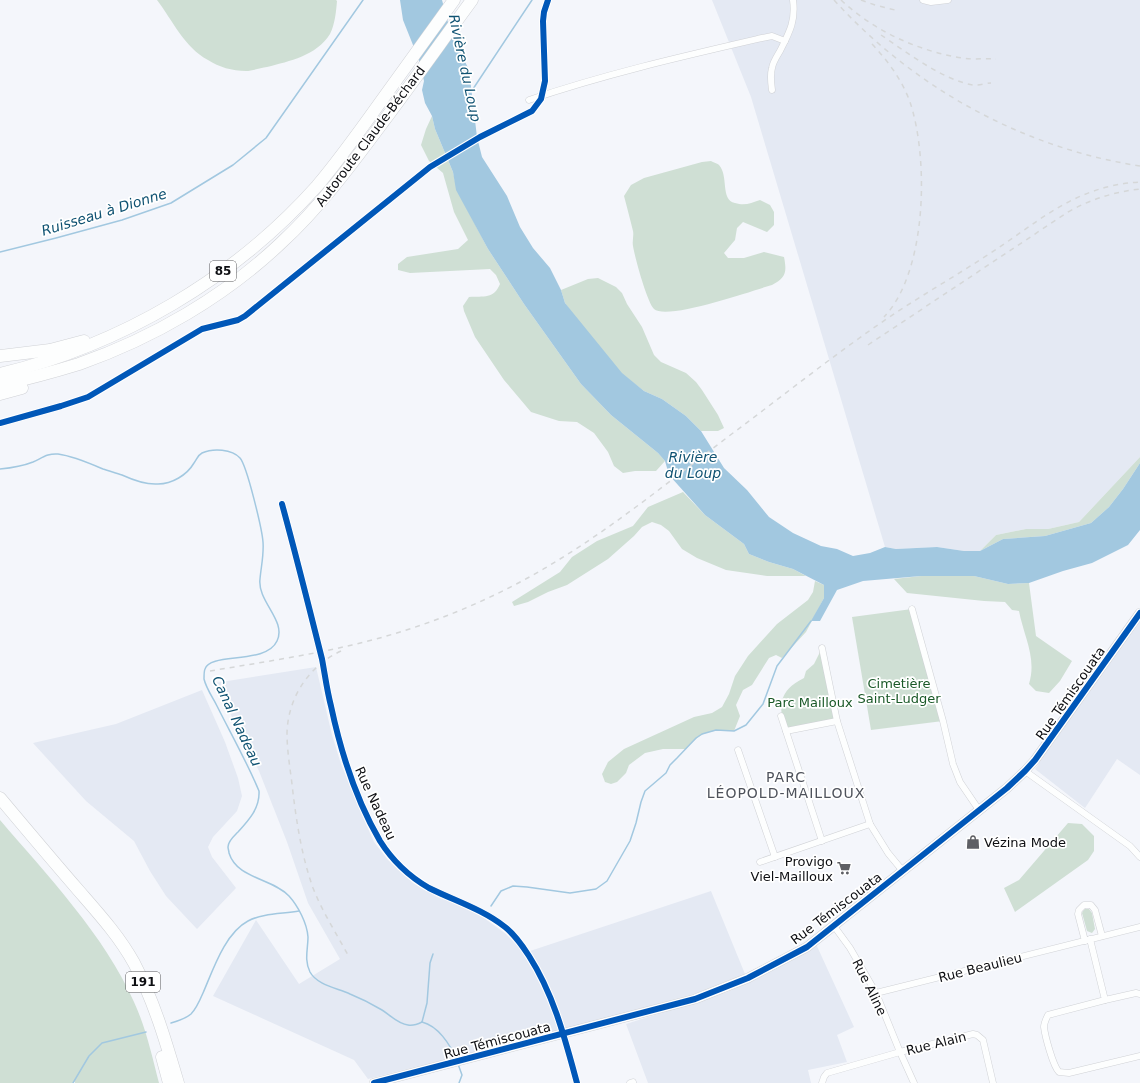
<svg xmlns="http://www.w3.org/2000/svg" width="1140" height="1083" font-family="'DejaVu Sans',sans-serif">
<style>
.built{fill:#e4e9f3}
.green{fill:#cfdfd4}
.water{fill:#a2c8e0}
.lines{fill:none;stroke-linecap:round;stroke-linejoin:round}
.stream{stroke:#a2c8e0;stroke-width:1.5}
.street-casing{stroke:#d0d2d6;stroke-width:7}
.secondary-casing{stroke:#d0d2d6;stroke-width:10}
.highway-casing{stroke:#d0d2d6;stroke-width:13}
.street{stroke:#fdfefe;stroke-width:6}
.secondary{stroke:#fdfefe;stroke-width:9}
.highway{stroke:#fdfefe;stroke-width:12}
.rail{stroke:#d5d7d8;stroke-width:1.5;stroke-dasharray:5 5;stroke-linecap:butt}
.cycleway-casing{stroke:#fff;stroke-width:8}
.cycleway{stroke:#0057b8;stroke-width:6}
.labels{text-anchor:middle;stroke-width:3.5;stroke-linejoin:round;paint-order:stroke}
.shield{fill:#fff;stroke:#565659;stroke-width:1}
.shield-label{font-size:12px;font-weight:bold;fill:#0d0e12}
.street-label{font-size:13px;fill:#0d0e12;stroke:#fff}
.park-label{font-size:13px;fill:#1a5928;stroke:#fff}
.poi-label{font-size:13px;fill:#0d0e12;stroke:#fff;text-anchor:start}
.water-label{font-size:14px;font-style:italic;fill:#0f5272;stroke:#fff}
.neighbourhood-label{font-size:14px;letter-spacing:1px;fill:#4e525b;stroke:#fff}
</style>
<rect width="100%" height="100%" fill="#f4f6fb"/>
<!-- built -->
<g class="built">
<polygon points="712,0 1140,0 1140,457 1079,522 1048,529 1026,529 996,535 980,551 964,551 937,547 896,549 885,547 751,97"/>
<polygon points="1140,620 1140,775 1117,759 1085,808 1035,769"/>
<polygon points="316,667 332,735 341,764 362,815 374,842 388,860 413,883 437,897 462,906 484,918 506,934 524,953 711,891 745,974 694,994 571,1027 368,1079 354,1060 213,996 256,920 299,984 340,959 308,903 287,842 259,771 215,683"/>
<polygon points="202,690 225,742 238,778 242,796 237,811 213,837 208,847 212,857 236,888 197,929 166,896 150,871 134,841 86,801 33,743 116,724"/>
<polygon points="816,944 854,1027 837,1035 847,1062 808,1070 811,1083 648,1083 626,1024 727,992 755,980"/>
</g>
<!-- green -->
<g class="green">
<path d="M157 0H336L337 1C336 12 335 24 330 34 316 56 290 61 267 67 260 68 252 71 246 71 232 71 219 67 208 60 184 47 173 21 157 0Z"/>
<path d="M432 116 435 129 453 172 457 190 488 249 524 304 581 384 611 415 658 453 665 461 656 471H635L623 473 614 466 608 452 594 433 577 422 559 421 531 412 504 380 475 337 464 311 463 306 469 297C484 296 494 299 500 284L496 275 490 269 410 273 398 270V264L407 257 458 249 468 240 454 212 443 173 429 161 421 145 426 129Z"/>
<path d="M711 161C713 162 718 164 719 165 729 176 720 200 735 203 745 206 751 203 760 200L770 205 774 212V225L767 232 743 222 737 228 735 240 724 253 728 258H744L764 252 784 257C787 272 786 278 772 285 754 290 667 321 654 309 647 302 635 258 633 246 632 241 634 236 633 231 630 219 627 207 624 196L631 185 644 178 702 162Z"/>
<polygon points="598,278 616,287 622,293 627,304 642,327 654,355 661,362 686,373 696,382 702,390 718,415 724,428 718,431 701,431 686,416 662,399 644,391 622,374 574,316 565,303 561,290 588,279"/>
<polygon points="1140,457 1140,463 1123,489 1109,507 1091,523 1045,536 1003,539 980,551 996,535 1026,529 1048,529 1079,522"/>
<polygon points="683,492 705,515 744,544 749,554 769,562 793,569 806,576 767,576 726,570 697,558 682,549 669,531 661,525 652,522 642,527 634,536 608,559 567,585 548,592 528,602 514,606 512,602 560,572 572,557 597,541 633,526 648,507"/>
<path d="M921 576H974L1008 584 1029 583 1036 636 1072 661 1060 681 1049 693 1036 691 1029 684C1037 658 1024 637 1019 611L1012 610 1005 602 984 601 907 593 894 579Z"/>
<path d="M815 581 824 585V598L806 632 782 658 776 655 769 658 752 685 743 690 736 705 740 716 734 731C709 730 703 730 686 749H663L645 753 629 765 626 773 617 782 611 784 605 782 602 774 608 762 624 749 694 717 712 713 722 707 729 694 735 676 748 656 777 624 808 600 813 592Z"/>
<polygon points="912,609 943,721 871,730 852,617"/>
<path d="M822 648 837 721 786 731C778 706 778 691 804 678L806 671 814 664Z"/>
<path d="M0 820C47 875 105 936 134 1002 146 1028 152 1056 159 1083H75V1081L73 1083H0Z"/>
<polygon points="1068,823 1082,824 1094,836 1094,851 1088,860 1015,912 1004,888 1019,880"/>
<polygon points="1085,909 1089,909 1092,913 1095,929 1092,933 1087,931 1082,913 1083,911"/>
</g>
<!-- water -->
<polygon class="water" points="400,0 442,0 450,30 469,70 477,137 482,157 507,196 520,227 533,248 550,268 561,290 565,303 622,373 644,391 662,399 686,416 701,431 724,468 747,490 769,517 793,533 821,546 837,549 853,556 870,553 885,547 896,549 937,547 964,551 980,551 1003,539 1045,536 1091,523 1109,507 1123,489 1140,463 1140,530 1128,545 1092,563 1063,571 1029,583 1008,584 974,576 921,576 863,581 837,590 820,621 811,621 824,598 824,585 793,569 769,562 749,554 744,544 705,515 669,475 665,461 658,453 611,415 581,384 524,304 488,249 456,190 453,172 435,129 432,116 425,103 422,90 424,81 419,60 403,20"/>
<g class="lines">
<!-- stream -->
<g class="stream">
<polyline points="471,92 532,0"/>
<polyline points="0,252 56,238 122,220 171,203 233,165 266,138 363,0"/>
<path d="M0 469C11 468 23 466 33 462 42 458 48 453 58 454 73 456 89 463 103 469 109 471 116 473 122 475 133 480 146 485 158 484 172 484 187 475 194 463 197 459 198 455 202 453 213 448 232 449 240 458 247 466 262 529 263 542 264 555 261 567 260 579 257 601 287 621 277 641 266 665 210 652 205 669 204 671 204 676 204 679 206 688 213 698 217 706 231 734 247 762 259 791 260 808 249 820 238 832 234 836 228 841 228 847 228 849 229 851 229 853 237 879 272 878 289 896 298 906 307 923 308 937 308 949 304 960 310 972 317 985 337 988 350 994 360 998 372 1004 382 1010 390 1015 398 1024 408 1025 413 1026 418 1024 422 1022"/>
<polyline points="491,906 501,891 513,886 527,887 570,893 596,889 607,881 630,841 636,823 641,802 645,791 666,773 670,765 677,758 696,738 702,734 716,730 734,731 746,725 763,704 777,666 811,621"/>
<path d="M422 1022C438 1026 450 1044 456 1059"/>
<polyline points="422,1022 427,1003 430,963 433,954"/>
<path d="M171 1023C178 1021 185 1019 191 1014 196 1009 200 1000 203 993 213 970 225 933 248 921 263 913 282 914 299 911"/>
<polyline points="458,1064 462,1075 459,1083"/>
<polyline points="73,1083 89,1056 102,1043 146,1032"/>
</g>
<defs>
<g id="street">
<polyline points="923,0 931,2 948,0"/>
<path d="M772 90C771 83 770 75 772 68 773 62 777 56 780 51 789 33 796 21 793 0"/>
<path d="M529 100C605 74 684 56 762 38L772 36 785 41"/>
<path d="M282 504C296 555 309 607 322 659 325 675 327 691 331 706 341 753 356 800 380 841 392 860 410 877 429 888 455 901 482 909 505 927 515 935 522 945 529 956 554 995 565 1039 577 1083"/>
<polyline points="912,609 943,721 953,764 960,782 979,810"/>
<polyline points="822,648 837,721 870,824 888,853 902,870"/>
<polyline points="781,716 822,841"/>
<polyline points="786,731 837,721"/>
<polyline points="738,750 775,857"/>
<polyline points="1025,771 1130,846 1140,857"/>
<polyline points="760,862 870,824"/>
<path d="M1090 939 1105 1000 1048 1015C1046 1019 1044 1023 1044 1027 1045 1036 1053 1066 1059 1072L1069 1073 1140 1056"/>
<polyline points="1085,941 1078,914 1079,910 1084,905 1091,905 1095,910 1102,936"/>
<polyline points="876,993 1140,927"/>
<polyline points="1105,1000 1136,993 1140,994"/>
<polyline points="630,1083 633,1082"/>
<polyline points="822,1083 824,1077 827,1073 900,1052 876,993 850,948 834,926"/>
<polyline points="914,1083 900,1052 973,1034 977,1035 983,1040 993,1083"/>
</g>
<polyline id="secondary" points="374,1083 695,999 748,978 807,947 1007,788 1025,771 1035,760 1140,613"/>
<g id="highway">
<polyline points="0,356 50,350 84,341"/>
<path d="M0 374C121 345 234 279 317 186 339 160 359 132 379 104 404 69 429 35 454 0"/>
<path d="M0 385C27 379 53 372 79 364 153 338 224 297 281 243 320 207 351 165 383 122 413 82 442 41 472 0"/>
<polyline points="0,394 22,388"/>
<path d="M0 798C26 829 52 860 79 891 99 914 119 936 134 963 154 1001 166 1042 178 1083"/>
<polyline points="162,1057 169,1083"/>
</g>
</defs>
<!-- street casing -->
<use href="#street" class="street-casing"/>
<!-- secondary casing -->
<use href="#secondary" class="secondary-casing"/>
<!-- highway casing -->
<use href="#highway" class="highway-casing"/>
<!-- street -->
<use href="#street" class="street"/>
<!-- secondary -->
<use href="#secondary" class="secondary"/>
<!-- highway -->
<use href="#highway" class="highway"/>
<!-- rail -->
<g class="rail">
<path d="M834 0C914 88 1023 148 1140 166"/>
<path d="M841 0C874 31 918 51 962 58 973 60 985 58 996 59"/>
<polyline points="861,0 875,5 895,10"/>
<path d="M881 35C906 52 943 80 973 85 979 86 986 83 991 83"/>
<path d="M872 44C888 61 902 80 910 102 929 159 927 272 884 317"/>
<path d="M868 345 1068 212C1091 199 1114 192 1140 189"/>
<path d="M341 651C309 666 288 697 287 733 287 753 291 773 293 793 297 825 302 857 313 888 322 911 336 933 348 955"/>
<path d="M210 671C257 663 305 656 352 645 425 628 496 599 560 559 620 522 676 476 733 433 784 395 835 354 888 318 919 297 952 278 983 258 1037 224 1072 186 1140 182"/>
</g>
<defs>
<g id="cycleway">
<polyline points="0,423 61,406 88,397 202,329 238,320 245,316 430,167 480,137 532,111 541,99 545,81 543,21 544,12 548,0"/>
<path d="M282 504C296 555 309 607 322 659 325 675 327 691 331 706 341 753 356 800 380 841 392 860 410 877 429 888 455 901 482 909 505 927 515 935 522 945 529 956 554 995 565 1039 577 1083"/>
<polyline points="374,1083 695,999 748,978 807,947 1007,788 1025,771 1035,760 1140,613"/>
</g>
</defs>
<!-- cycleway casing -->
<use href="#cycleway" class="cycleway-casing"/>
<!-- cycleway -->
<use href="#cycleway" class="cycleway"/>
</g>
<!-- icons -->
<defs>
<symbol id="shop-bare" viewBox="-9 -9 18 18"><path d="M-5-2.5h2.3a2.7 3.5 0 0 1 5.4 0H5L5.5 6h-11ZM-1.5-2.5h3a1.5 2.3 0 0 0-3 0Z" fill="#5e5f64" stroke="#fff" stroke-width="2.5" paint-order="stroke"/></symbol>
<symbol id="supermarket-bare" viewBox="-9 -9 18 18"><path d="M-6-5.5h2.5l.6 2H6L4.5 2H-2.5L-4.4-4H-6ZM-1.5 3.2a1.3 1.3 0 1 0 .1 0ZM3 3.2a1.3 1.3 0 1 0 .1 0Z" fill="#5e5f64" stroke="#fff" stroke-width="2.5" paint-order="stroke"/></symbol>
</defs>
<g fill-rule="evenodd">
<use href="#shop-bare" x="963" y="832" width="20" height="20"/>
<use href="#supermarket-bare" x="834" y="858" width="20" height="20"/>
</g>
<g class="labels">
<!-- shield labels -->
<g class="shield">
<rect x="210" y="261" width="26" height="20" rx="3"/>
<rect x="126" y="972" width="34" height="20" rx="3"/>
</g>
<g class="shield-label">
<text x="223" y="275">85</text>
<text x="143" y="986">191</text>
</g>
<!-- street labels -->
<g class="street-label">
<text transform="translate(370 136) rotate(-53)" y="5">Autoroute Claude-Béchard</text>
<text transform="translate(1070 693) rotate(-55)" y="5">Rue Témiscouata</text>
<text transform="translate(376 803) rotate(65)" y="5">Rue Nadeau</text>
<text transform="translate(836 908) rotate(-37)" y="5">Rue Témiscouata</text>
<text transform="translate(980 967) rotate(-14)" y="5">Rue Beaulieu</text>
<text transform="translate(870 987) rotate(64)" y="5">Rue Aline</text>
<text transform="translate(497 1040) rotate(-15)" y="5">Rue Témiscouata</text>
<text transform="translate(936 1043) rotate(-14)" y="5">Rue Alain</text>
</g>
<!-- park labels -->
<g class="park-label">
<text x="899" y="688">Cimetière<tspan x="899" dy="15">Saint-Ludger</tspan></text>
<text x="810" y="707">Parc Mailloux</text>
</g>
<!-- poi labels -->
<g class="poi-label">
<text x="984" y="847">Vézina Mode</text>
<text x="833" y="866" text-anchor="end">Provigo<tspan x="833" dy="15">Viel-Mailloux</tspan></text>
</g>
<!-- water labels -->
<g class="water-label">
<text transform="translate(465 68) rotate(78)" y="5">Rivière du Loup</text>
<text transform="translate(104 212) rotate(-17)" y="5">Ruisseau à Dionne</text>
<text x="693" y="462">Rivière<tspan x="693" dy="16">du Loup</tspan></text>
<text transform="translate(237 721) rotate(65)" y="5">Canal Nadeau</text>
</g>
<!-- neighbourhood labels -->
<g class="neighbourhood-label">
<text x="786" y="782">PARC<tspan x="786" dy="16">LÉOPOLD-MAILLOUX</tspan></text>
</g>
</g>
</svg>
